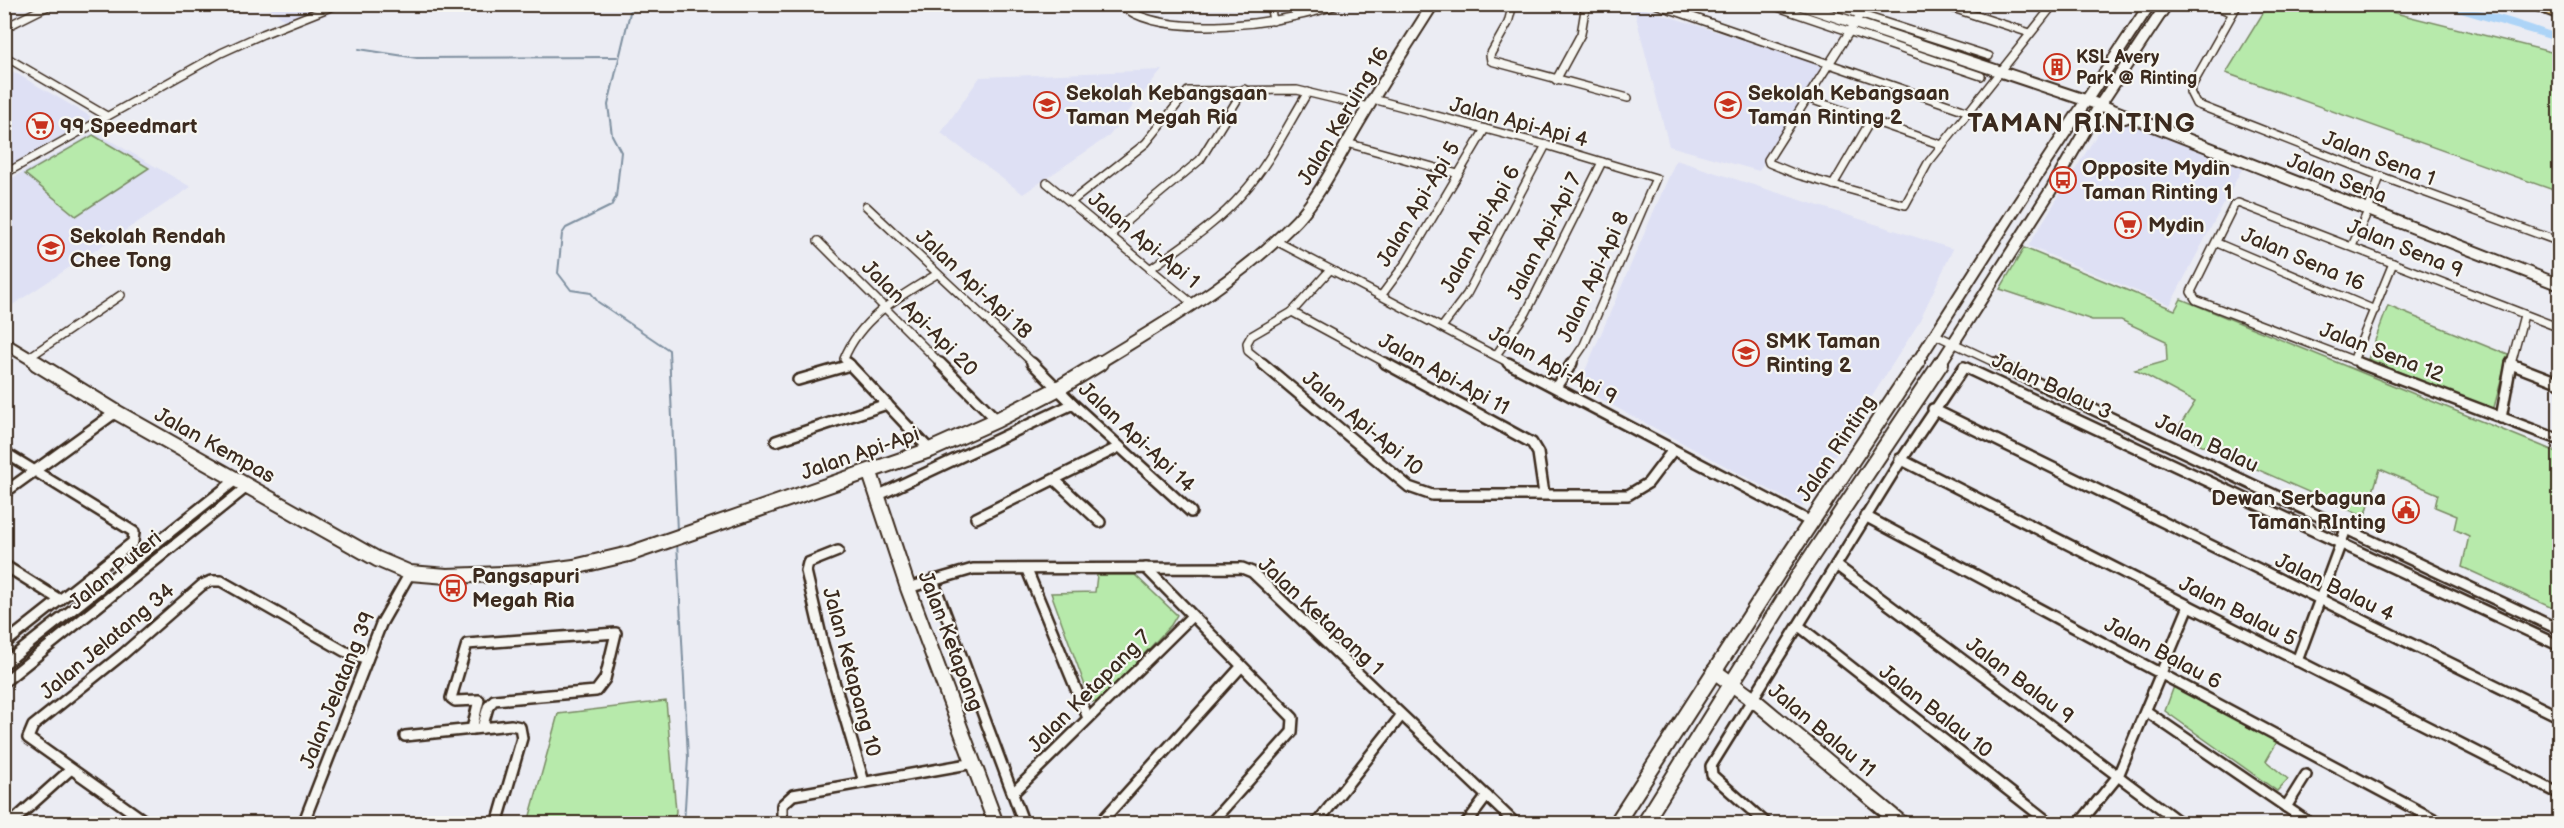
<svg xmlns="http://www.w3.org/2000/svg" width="2564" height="828" font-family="'Balsamiq Sans',sans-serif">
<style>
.built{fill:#dee0f4}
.green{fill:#b7eaab;stroke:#798a64;stroke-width:1.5}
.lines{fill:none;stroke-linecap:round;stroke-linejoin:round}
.stream{stroke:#7f90a0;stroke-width:2}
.river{fill:#add4f7;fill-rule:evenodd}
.street-far1-casing{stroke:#3b2a1e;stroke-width:10}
.street-casing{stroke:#3b2a1e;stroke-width:14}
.secondary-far1-casing{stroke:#3b2a1e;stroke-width:14}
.secondary-casing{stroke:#3b2a1e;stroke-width:18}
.highway-casing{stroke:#3b2a1e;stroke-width:5}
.street-far1{stroke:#f6f6f2;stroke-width:7}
.street{stroke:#f6f6f2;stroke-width:9}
.secondary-far1{stroke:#f6f6f2;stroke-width:10}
.secondary{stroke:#f6f6f2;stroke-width:14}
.highway{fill:#ffdd96;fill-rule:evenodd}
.labels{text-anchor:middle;stroke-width:4.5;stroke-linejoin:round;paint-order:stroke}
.far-poi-label{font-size:18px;font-weight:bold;fill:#3b2a1e;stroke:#f6f6f2;text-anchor:start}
.poi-label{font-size:21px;font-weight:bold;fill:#3b2a1e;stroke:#f6f6f2;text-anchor:start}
.street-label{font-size:21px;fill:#3b2a1e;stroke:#f6f6f2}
.district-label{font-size:27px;font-weight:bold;letter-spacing:1.5px;fill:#3b2a1e;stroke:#f6f6f2}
</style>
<rect width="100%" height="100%" fill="#ebecf3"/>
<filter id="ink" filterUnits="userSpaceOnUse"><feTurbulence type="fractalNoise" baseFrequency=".0167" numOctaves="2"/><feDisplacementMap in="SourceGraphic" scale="12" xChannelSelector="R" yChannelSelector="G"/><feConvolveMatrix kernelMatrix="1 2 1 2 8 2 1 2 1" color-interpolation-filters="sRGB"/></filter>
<g filter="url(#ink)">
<!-- built -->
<g class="built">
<polygon points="266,5 353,5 293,27"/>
<polygon points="1633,5 1822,65 1759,171 1669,146"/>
<polygon points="5,67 90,116 88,121 5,168"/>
<polygon points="1162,70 1109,136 1023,194 941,133 980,77"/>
<polygon points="2122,121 2243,167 2170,305 2028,246 2101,128 2106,123"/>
<polygon points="95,132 191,187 5,310 5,182"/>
<polygon points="1676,160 1953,249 1918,324 1802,507 1578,387"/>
</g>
<!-- green -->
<g class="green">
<polygon points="2268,5 2363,5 2559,54 2559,192 2226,73"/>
<polygon points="93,135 149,168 76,216 25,174"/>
<polygon points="2024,248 2175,310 2181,299 2559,453 2559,611 2462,567 2469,536 2454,529 2457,516 2435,507 2438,494 2380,469 2365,517 2175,433 2195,402 2135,370 2167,361 2166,341 2121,320 2092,320 2000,289"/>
<polygon points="2388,306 2508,355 2493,411 2368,359"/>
<polygon points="1097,575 1135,575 1177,615 1171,625 1101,701 1091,702 1051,593 1095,592"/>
<polygon points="2174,686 2277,742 2266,761 2288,779 2277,791 2165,711"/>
<polygon points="666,701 676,811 674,823 528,823 558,714"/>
</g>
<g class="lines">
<!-- stream -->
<g class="stream">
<polyline points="632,4 608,105 612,135 621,152 616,197 611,206 566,228 562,234 558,273 571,290 591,293 598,302 669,350 677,531"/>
<polyline points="359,49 417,58 617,57"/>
<polyline points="677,542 688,758 684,824"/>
</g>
<!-- river -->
<path class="river" d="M2430 4C2473 4 2519 21 2560 35V42Z"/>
<defs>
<g id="street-far1">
<path d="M1120 4C1161 42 1290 23 1339 4"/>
<polyline points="1270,4 1273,21"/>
<polyline points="1513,4 1508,23 1490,55 1491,61 1628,98"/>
<polyline points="1655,4 1969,112"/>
<polyline points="1769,4 1981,76"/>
<polyline points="1828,4 1989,56"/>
<polyline points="1867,4 1768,160 1769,163 1798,175 1905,205 1928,163 2054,4"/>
<polyline points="1940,4 2030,33"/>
<polyline points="2210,4 2233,13"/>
<polyline points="2238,4 2193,84 2190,92 2196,104 2380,176 2560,242"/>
<polyline points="4,28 52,4"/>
<polyline points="4,56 105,115"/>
<polyline points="1556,80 1581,34 1586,4"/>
<polyline points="1807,98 1942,145"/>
<polyline points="1373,99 1546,145 1656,178 1584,345 1571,364"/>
<polyline points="1347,143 1458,174"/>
<polyline points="4,174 221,53 263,34 338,4"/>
<polyline points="1047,183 1194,305"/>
<polyline points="1833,185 1871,120"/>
<polyline points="1071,202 1146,143 1188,91 1297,90 1368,107"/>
<polyline points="866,206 1034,364"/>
<polyline points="1110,235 1200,160 1244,89"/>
<polyline points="818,241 941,364"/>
<polyline points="1276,241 1511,364"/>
<polyline points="2217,243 2375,310"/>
<polyline points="2352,246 2368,211 2380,176"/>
<path d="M1150 269C1182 246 1217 224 1243 193 1270 163 1287 126 1308 92"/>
<polyline points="1381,296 1407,261 1485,129"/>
<polyline points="1292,312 1388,364"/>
<polyline points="1442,327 1467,294 1546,145"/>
<polyline points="1936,335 1998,364"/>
<polyline points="1496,355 1526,313 1602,162"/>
<polyline points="28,358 121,295"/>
<polyline points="2353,361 2393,263"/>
<path d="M849 364 844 359C861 317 900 296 937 274"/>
<polyline points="1264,364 1248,351 1247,343 1251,336 1292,312 1330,270"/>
<polyline points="2363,364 2196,300 2191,292 2234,205 2238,203 2560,328"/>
<polyline points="2511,364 2524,315"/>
</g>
<g id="street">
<polyline points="848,363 930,450"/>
<polyline points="940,363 997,420"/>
<polyline points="1032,363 1073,404 1191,512"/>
<polyline points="1262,363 1409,487 1432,495 1628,495 1648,483 1673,450"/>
<polyline points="1385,363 1532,443 1538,453 1544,494"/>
<polyline points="1508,363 1811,522"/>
<polyline points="1995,363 2560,630"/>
<polyline points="2359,363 2560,440"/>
<polyline points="2511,364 2560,383"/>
<polyline points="798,380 850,365"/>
<polyline points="1556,387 1572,363"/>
<polyline points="1933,409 2560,717"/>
<polyline points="2501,418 2511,363"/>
<polyline points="776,441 887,404"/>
<polyline points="4,452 134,532 133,542 4,644"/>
<polyline points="1900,459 2560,794"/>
<polyline points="1055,480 1100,522"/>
<polyline points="4,493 116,412"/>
<polyline points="877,496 1073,404"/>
<polyline points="1865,516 2443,824"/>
<polyline points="976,518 1119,447"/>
<polyline points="838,551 808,563 806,571 823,644 864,782"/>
<polyline points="4,565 60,600"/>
<polyline points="1836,565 2182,824"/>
<polyline points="1146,568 1293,718 1292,732 1210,824"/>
<polyline points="1027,570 1088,718"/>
<polyline points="933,580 1024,824"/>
<polyline points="908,588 973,569 1242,568 1252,572 1516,824"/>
<polyline points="1799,626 2051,824"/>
<polyline points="2297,661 2346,529"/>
<polyline points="4,664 238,478"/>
<polyline points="4,682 248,486"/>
<polyline points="2146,711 2311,824"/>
<polyline points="472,729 479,700 455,701 451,698 467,644 616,633 605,679 596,691 494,700 488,707 482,728"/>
<polyline points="405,736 511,725 520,727 522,738 497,824"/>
<polyline points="1013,793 1192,616"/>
<polyline points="2286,807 2306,775"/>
<polyline points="10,824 70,770"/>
<polyline points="149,824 28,738 33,726 123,654 202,585 211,581 221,581 344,651 367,659"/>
<polyline points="303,824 381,624 410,573"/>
<polyline points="782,824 782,805 793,795 974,763"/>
<polyline points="1099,824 1241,667"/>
<polyline points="1316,824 1401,716"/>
<polyline points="1466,824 1487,796"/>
<polyline points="1767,824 1712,775 1711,766 1898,465 1964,367 2560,646"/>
<polyline points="2079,824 2118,776 2189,606"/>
</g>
<g id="secondary-far1">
<polyline points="1798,4 2100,105 2560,285"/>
<polyline points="2090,123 2107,118 2125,118"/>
<polyline points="4,343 39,364"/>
<path d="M1097 364C1167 321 1240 280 1297 220 1322 193 1339 156 1358 124 1382 83 1408 44 1433 4"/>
<polyline points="1916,364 2018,204 2150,4"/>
<polyline points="1940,364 2051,190 2100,105 2167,4"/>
</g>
<g id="secondary">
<polyline points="36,363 116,412 377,559 410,573 447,576 529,573 574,567 629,554 930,450 997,420 1059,388 1100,363"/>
<polyline points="870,473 908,588 996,824"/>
<polyline points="1714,671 1754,700 1902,824"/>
<polyline points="1616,824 1790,554 1917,363"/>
<polyline points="1644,824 1801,572 1941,363"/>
</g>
<polygon id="highway" points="2522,4 2539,4 2560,12 2560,19"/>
</defs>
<!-- street-far1 casing -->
<use href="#street-far1" class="street-far1-casing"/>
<!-- street casing -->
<use href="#street" class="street-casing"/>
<!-- secondary-far1 casing -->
<use href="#secondary-far1" class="secondary-far1-casing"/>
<!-- secondary casing -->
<use href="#secondary" class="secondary-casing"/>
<!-- highway casing -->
<use href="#highway" class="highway-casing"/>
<!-- street-far1 -->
<use href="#street-far1" class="street-far1"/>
<!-- street -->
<use href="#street" class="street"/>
<!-- secondary-far1 -->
<use href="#secondary-far1" class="secondary-far1"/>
<!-- secondary -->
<use href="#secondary" class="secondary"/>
<!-- highway -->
<use href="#highway" class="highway"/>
</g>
</g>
<!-- icons -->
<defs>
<symbol id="building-ring" viewBox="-11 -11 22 22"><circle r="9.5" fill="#f6f6f2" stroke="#c8321e" stroke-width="1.5"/><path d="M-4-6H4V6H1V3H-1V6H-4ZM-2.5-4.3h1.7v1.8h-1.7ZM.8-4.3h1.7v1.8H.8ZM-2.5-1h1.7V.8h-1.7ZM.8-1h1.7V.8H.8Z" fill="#c8321e"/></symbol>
<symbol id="school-ring" viewBox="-11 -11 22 22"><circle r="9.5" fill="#f6f6f2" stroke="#c8321e" stroke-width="1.5"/><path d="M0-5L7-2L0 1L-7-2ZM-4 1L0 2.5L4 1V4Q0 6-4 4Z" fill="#c8321e"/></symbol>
<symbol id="supermarket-ring" viewBox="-11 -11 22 22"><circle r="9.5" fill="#f6f6f2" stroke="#c8321e" stroke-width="1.5"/><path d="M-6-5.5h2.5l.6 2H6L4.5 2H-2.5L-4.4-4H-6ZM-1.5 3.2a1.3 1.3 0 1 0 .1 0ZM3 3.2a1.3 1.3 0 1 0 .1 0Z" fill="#c8321e"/></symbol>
<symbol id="bus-ring" viewBox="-11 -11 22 22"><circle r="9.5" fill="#f6f6f2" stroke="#c8321e" stroke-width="1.5"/><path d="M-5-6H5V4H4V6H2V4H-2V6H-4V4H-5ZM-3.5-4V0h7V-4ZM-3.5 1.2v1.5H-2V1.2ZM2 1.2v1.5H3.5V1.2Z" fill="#c8321e"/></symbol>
<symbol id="civic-ring" viewBox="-11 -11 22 22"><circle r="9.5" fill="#f6f6f2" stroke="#c8321e" stroke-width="1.5"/><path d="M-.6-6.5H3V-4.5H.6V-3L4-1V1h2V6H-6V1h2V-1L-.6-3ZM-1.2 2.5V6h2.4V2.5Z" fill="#c8321e"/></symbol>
</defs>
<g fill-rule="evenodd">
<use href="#building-ring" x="2042" y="52" width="30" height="30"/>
<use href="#school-ring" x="1032" y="90" width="30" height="30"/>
<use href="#school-ring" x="1713" y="90" width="30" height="30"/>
<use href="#supermarket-ring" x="25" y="111" width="30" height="30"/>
<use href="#bus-ring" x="2048" y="165" width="30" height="30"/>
<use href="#supermarket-ring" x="2113" y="210" width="30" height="30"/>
<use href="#school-ring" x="36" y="233" width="30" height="30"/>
<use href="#school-ring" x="1731" y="338" width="30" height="30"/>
<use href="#civic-ring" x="2391" y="495" width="30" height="30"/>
<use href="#bus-ring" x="438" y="573" width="30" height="30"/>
</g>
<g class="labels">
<!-- far-poi labels -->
<g class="far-poi-label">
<text x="2076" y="63">KSL Avery<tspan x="2076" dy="21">Park @ Rinting</tspan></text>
</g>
<!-- poi labels -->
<g class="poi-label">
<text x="1066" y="100">Sekolah Kebangsaan<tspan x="1066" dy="24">Taman Megah Ria</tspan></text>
<text x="1748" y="100">Sekolah Kebangsaan<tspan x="1748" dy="24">Taman Rinting 2</tspan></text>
<text x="60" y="133">99 Speedmart</text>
<text x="2082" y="175">Opposite Mydin<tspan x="2082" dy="24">Taman Rinting 1</tspan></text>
<text x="2148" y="232">Mydin</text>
<text x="70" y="243">Sekolah Rendah<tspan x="70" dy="24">Chee Tong</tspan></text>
<text x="1766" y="348">SMK Taman<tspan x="1766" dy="24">Rinting 2</tspan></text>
<text x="2386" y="505" text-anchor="end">Dewan Serbaguna<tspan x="2386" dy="24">Taman RInting</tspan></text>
<text x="472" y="583">Pangsapuri<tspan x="472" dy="24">Megah Ria</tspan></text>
</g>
<!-- street labels -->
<g class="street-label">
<text transform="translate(1343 116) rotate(-59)" y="7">Jalan Keruing 16</text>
<text transform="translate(1519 122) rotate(15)" y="7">Jalan Api-Api 4</text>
<text transform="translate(2379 158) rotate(21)" y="7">Jalan Sena 1</text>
<text transform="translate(2337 178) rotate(21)" y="7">Jalan Sena</text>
<text transform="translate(1418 204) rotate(-59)" y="7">Jalan Api-Api 5</text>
<text transform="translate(1480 229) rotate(-61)" y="7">Jalan Api-Api 6</text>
<text transform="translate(1544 236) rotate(-63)" y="7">Jalan Api-Api 7</text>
<text transform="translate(1144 240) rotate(40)" y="7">Jalan Api-Api 1</text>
<text transform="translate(2405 248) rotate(22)" y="7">Jalan Sena 9</text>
<text transform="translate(2303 259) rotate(23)" y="7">Jalan Sena 16</text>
<text transform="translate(1593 277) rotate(-65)" y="7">Jalan Api-Api 8</text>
<text transform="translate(974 284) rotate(43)" y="7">Jalan Api-Api 18</text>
<text transform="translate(920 318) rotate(45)" y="7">Jalan Api-Api 20</text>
<text transform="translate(2382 352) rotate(21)" y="7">Jalan Sena 12</text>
<text transform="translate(1553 365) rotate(28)" y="7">Jalan Api-Api 9</text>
<text transform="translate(1444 374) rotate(29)" y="7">Jalan Api-Api 11</text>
<text transform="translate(2052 386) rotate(25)" y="7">Jalan Balau 3</text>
<text transform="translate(1363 423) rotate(40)" y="7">Jalan Api-Api 10</text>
<text transform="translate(1137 437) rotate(43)" y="7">Jalan Api-Api 14</text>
<text transform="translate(2207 443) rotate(25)" y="7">Jalan Balau</text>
<text transform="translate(215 445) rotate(29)" y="7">Jalan Kempas</text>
<text transform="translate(1836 448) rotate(-56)" y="7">Jalan Rinting</text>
<text transform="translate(860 453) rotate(-19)" y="7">Jalan Api-Api</text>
<text transform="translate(115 570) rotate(-39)" y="7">Jalan Puteri</text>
<text transform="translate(2335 587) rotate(26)" y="7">Jalan Balau 4</text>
<text transform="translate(2238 611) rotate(27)" y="7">Jalan Balau 5</text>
<text transform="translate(1321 616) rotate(43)" y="7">Jalan Ketapang 1</text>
<text transform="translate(107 641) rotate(-40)" y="7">Jalan Jelatang 34</text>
<text transform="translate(951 641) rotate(69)" y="7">Jalan Ketapang</text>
<text transform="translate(2163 653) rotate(28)" y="7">Jalan Balau 6</text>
<text transform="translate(852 672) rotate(75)" y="7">Jalan Ketapang 10</text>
<text transform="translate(2020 680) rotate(37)" y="7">Jalan Balau 9</text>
<text transform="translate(337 690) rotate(-68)" y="7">Jalan Jelatang 39</text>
<text transform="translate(1089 691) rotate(-45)" y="7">Jalan Ketapang 7</text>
<text transform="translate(1936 711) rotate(38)" y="7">Jalan Balau 10</text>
<text transform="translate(1822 730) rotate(40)" y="7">Jalan Balau 11</text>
</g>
<!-- district labels -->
<g class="district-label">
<text x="2082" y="132">TAMAN RINTING</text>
</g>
</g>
<!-- margin -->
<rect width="2564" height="828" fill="none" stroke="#f6f6f2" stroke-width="24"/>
<rect x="12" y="12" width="2540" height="804" fill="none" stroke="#3b2a1e" stroke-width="2" filter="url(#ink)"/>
</svg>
